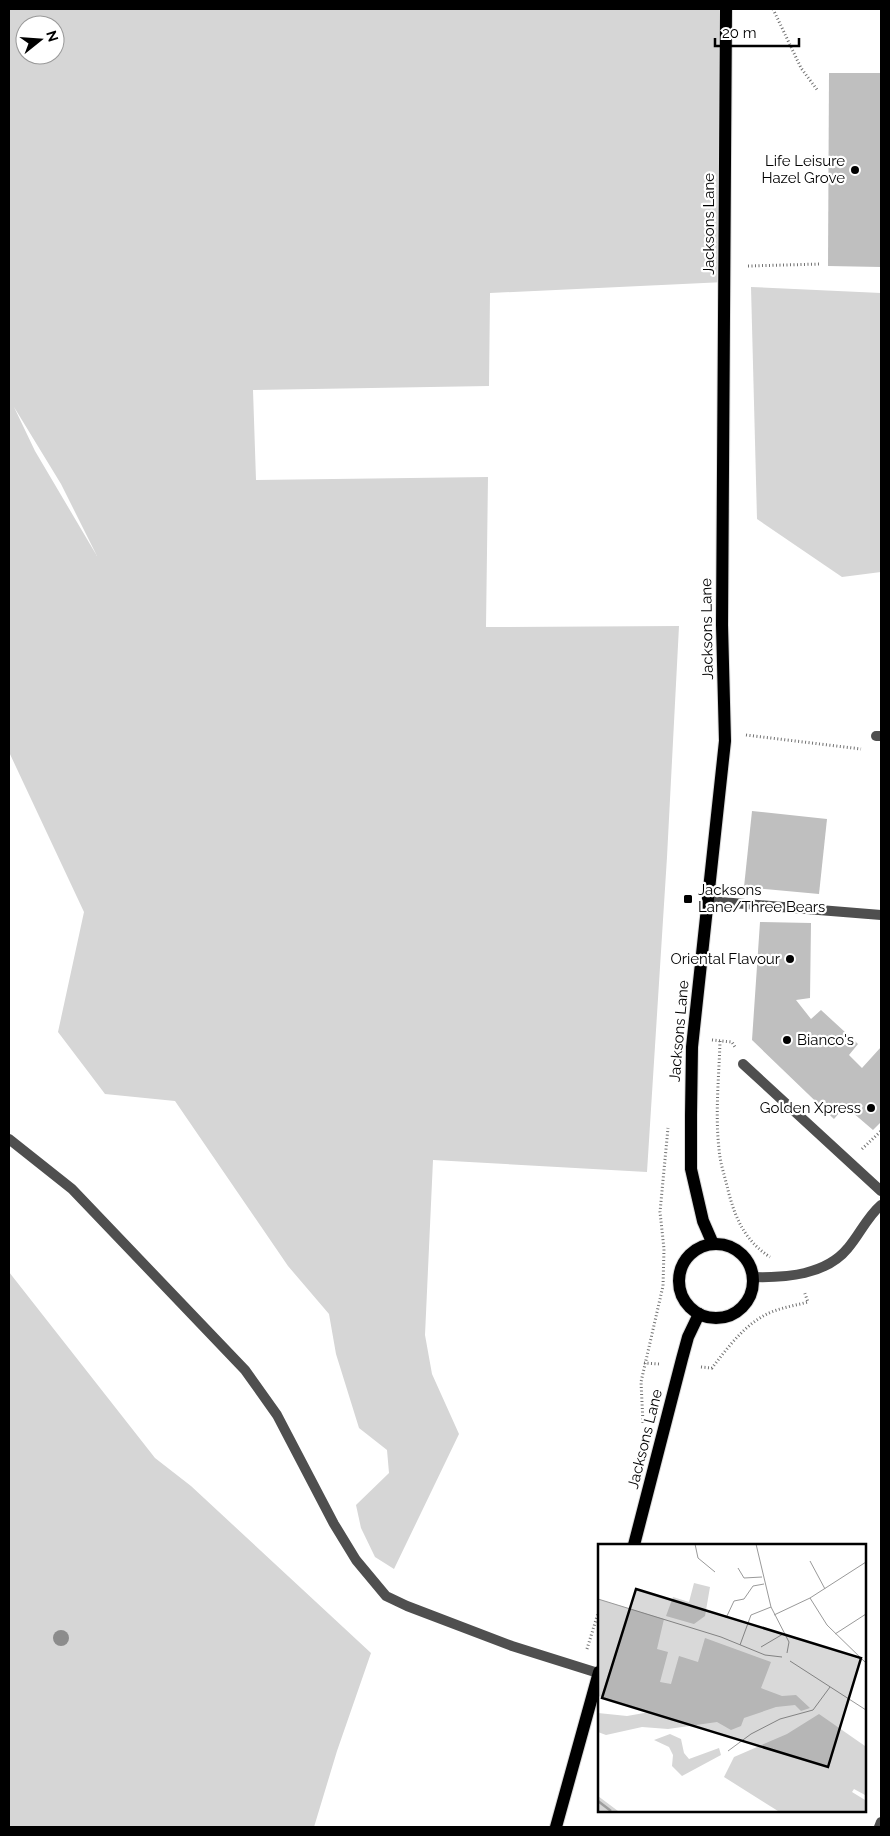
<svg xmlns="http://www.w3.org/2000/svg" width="890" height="1836" font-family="Raleway,sans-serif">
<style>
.green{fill:#d6d6d6;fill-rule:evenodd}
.building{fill:#bfbfbf}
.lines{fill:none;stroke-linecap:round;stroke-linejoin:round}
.primary-casing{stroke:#dbdbdb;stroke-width:14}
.path{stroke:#717171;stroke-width:3;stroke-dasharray:1 2.5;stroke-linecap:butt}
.service{stroke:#4f4f4f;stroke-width:10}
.minor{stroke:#4f4f4f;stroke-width:10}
.primary{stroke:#000;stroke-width:12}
.tree{fill:#8c8c8c}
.poi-dot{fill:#000;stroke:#fff;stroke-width:2}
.labels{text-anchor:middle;stroke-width:4.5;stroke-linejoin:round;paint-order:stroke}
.poi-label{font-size:15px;fill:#000;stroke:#fff;text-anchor:end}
.street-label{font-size:15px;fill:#000;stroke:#fff}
.inset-river{fill:none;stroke:#9d9d9d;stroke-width:2.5}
.inset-road{fill:none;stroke:#999;stroke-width:1}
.view{fill:#000;fill-opacity:0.15;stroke:#000;stroke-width:2.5}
.inset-edge{fill:none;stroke:#000;stroke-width:2.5}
</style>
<rect width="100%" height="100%" fill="#fff"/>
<!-- green -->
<g class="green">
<path d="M9 9H726L725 282 490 293 489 386 253 390 256 480 488 477 486 627 679 626 667 857 647 1172 433 1160 425 1335 432 1374 459 1434 394 1569 375 1557 361 1528 356 1505 389 1473 387 1450 359 1428 336 1354 329 1314 288 1266 175 1101 105 1094 58 1032 84 912 9 752V397L10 399ZM25 25H55V55H25ZM14 407 61 484 97 556 35 451Z"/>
<polygon points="751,287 881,293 881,572 842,577 757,519"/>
<polygon points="9,1272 155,1458 191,1486 371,1653 337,1751 314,1827 9,1827"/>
</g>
<!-- building -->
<g class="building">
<polygon points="829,73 881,73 881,267 828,266"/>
<polygon points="752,811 827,819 819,894 744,887"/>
<polygon points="760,922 811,923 810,998 796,1000 811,1019 821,1010 858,1044 849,1055 862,1068 881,1047 881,1122 873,1130 845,1106 834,1119 752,1040"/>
</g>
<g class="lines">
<defs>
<g id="primary">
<polyline points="713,1244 703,1221 691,1169 691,1115 692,1047 725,741 722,625 726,9"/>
<circle cx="716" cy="1281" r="37"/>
<polyline points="634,1545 682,1359 688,1337 699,1314"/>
<polyline points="556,1827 599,1672"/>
</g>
</defs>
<!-- primary casing -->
<use href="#primary" class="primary-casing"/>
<!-- path -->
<g class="path">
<polyline points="773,9 801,68 818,91"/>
<polyline points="748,266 821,264"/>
<polyline points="746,735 861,749"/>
<polyline points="712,1040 732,1042 735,1047"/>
<path d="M720 1041C719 1077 715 1113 719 1149 720 1163 725 1177 728 1190 735 1218 745 1241 770 1257"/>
<polyline points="862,1149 881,1131"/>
<polyline points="644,1363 660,1364"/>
<path d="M701 1367 712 1368C729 1346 747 1321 774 1311 785 1307 797 1305 808 1302L804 1291"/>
<polyline points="643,1423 641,1382 663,1286 664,1249 660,1212 668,1128"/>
<polyline points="587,1649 599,1610"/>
</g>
<!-- service -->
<g class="service">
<polyline points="708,901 881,915"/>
<polyline points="743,1064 881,1191"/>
<polyline points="9,1139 72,1189 245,1370 277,1415 334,1524 356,1560 386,1596 407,1606 512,1646 598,1673"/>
</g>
<!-- minor -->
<g class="minor">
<polyline points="876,736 881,736"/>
<path d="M753 1277C786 1278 826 1275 848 1248 860 1234 867 1217 881 1205"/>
<polyline points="879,1827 881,1822"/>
</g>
<!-- primary -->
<use href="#primary" class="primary"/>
</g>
<!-- trees -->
<circle class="tree" cx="61" cy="1638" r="8"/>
<!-- markers -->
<g class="poi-dot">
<circle cx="855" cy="170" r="5"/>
<rect x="683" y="894" width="10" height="10" rx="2.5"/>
<circle cx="790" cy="959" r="5"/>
<circle cx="787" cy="1040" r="5"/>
<circle cx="871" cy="1108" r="5"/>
</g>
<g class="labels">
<!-- poi labels -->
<g class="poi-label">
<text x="845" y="166">Life Leisure<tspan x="845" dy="17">Hazel Grove</tspan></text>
<text x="698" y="895" text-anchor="start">Jacksons<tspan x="698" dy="17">Lane/Three Bears</tspan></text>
<text x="780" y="964">Oriental Flavour</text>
<text x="797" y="1045" text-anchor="start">Bianco's</text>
<text x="861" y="1113">Golden Xpress</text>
</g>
<!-- street labels -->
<g class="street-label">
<text transform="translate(709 224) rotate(-90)" y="5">Jacksons Lane</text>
<text transform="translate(707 629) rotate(-91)" y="5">Jacksons Lane</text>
<text transform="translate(679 1031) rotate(-85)" y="5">Jacksons Lane</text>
<text transform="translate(645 1439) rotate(-76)" y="5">Jacksons Lane</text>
</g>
</g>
<!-- overview -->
<g transform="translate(598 1544)">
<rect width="268" height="268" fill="#fff"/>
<path d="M96 39 112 43 107 72 96 80 68 72 75 53 91 58ZM0 55 66 75 59 105 70 108 62 138 73 140 81 112 100 118 107 94 173 118 163 144 184 152 198 151 212 164 203 167 197 161 178 163 146 174 143 182 133 186 119 178 70 185 44 183 8 191 0 188V169L29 172 52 168 0 152ZM221 170 267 202V251L256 245 254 248 267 256V267H180L126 233 136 213 189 190ZM72 190 83 195 86 209 91 215 121 204 123 211 84 232 74 222 75 211 71 203 56 196ZM0 252 20 267H0Z" fill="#d6d6d6"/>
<path class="inset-river" d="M0 257 13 267"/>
<path class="inset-road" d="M97 0 100 14 117 28M158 0 173 63 191 98 189 109M212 17 227 45M140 24 146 34 164 33M212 54 229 81 268 119M0 55 123 93 167 111 184 113M176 71 212 54 268 18M128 74 136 57 146 55 155 42 166 40M237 90 268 70M142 101 153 71 173 63M163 103 185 90M192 117 268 166M130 207 153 190 182 175 215 166 232 143"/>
<path class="view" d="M38 45 263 114 230 223 4 154Z"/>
<rect width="268" height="268" class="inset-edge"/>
</g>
<!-- border -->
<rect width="890" height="1836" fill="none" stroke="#000000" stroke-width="20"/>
<!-- north arrow -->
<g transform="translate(40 40) rotate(73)"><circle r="24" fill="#ffffff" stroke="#999999"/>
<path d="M0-4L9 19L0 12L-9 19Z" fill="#000000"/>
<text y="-8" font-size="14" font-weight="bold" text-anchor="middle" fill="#000000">N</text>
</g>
<!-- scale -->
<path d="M715 38v8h84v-8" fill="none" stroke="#000000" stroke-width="2.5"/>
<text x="722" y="38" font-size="15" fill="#000000" stroke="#ffffff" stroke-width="4" paint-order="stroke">20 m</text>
</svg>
